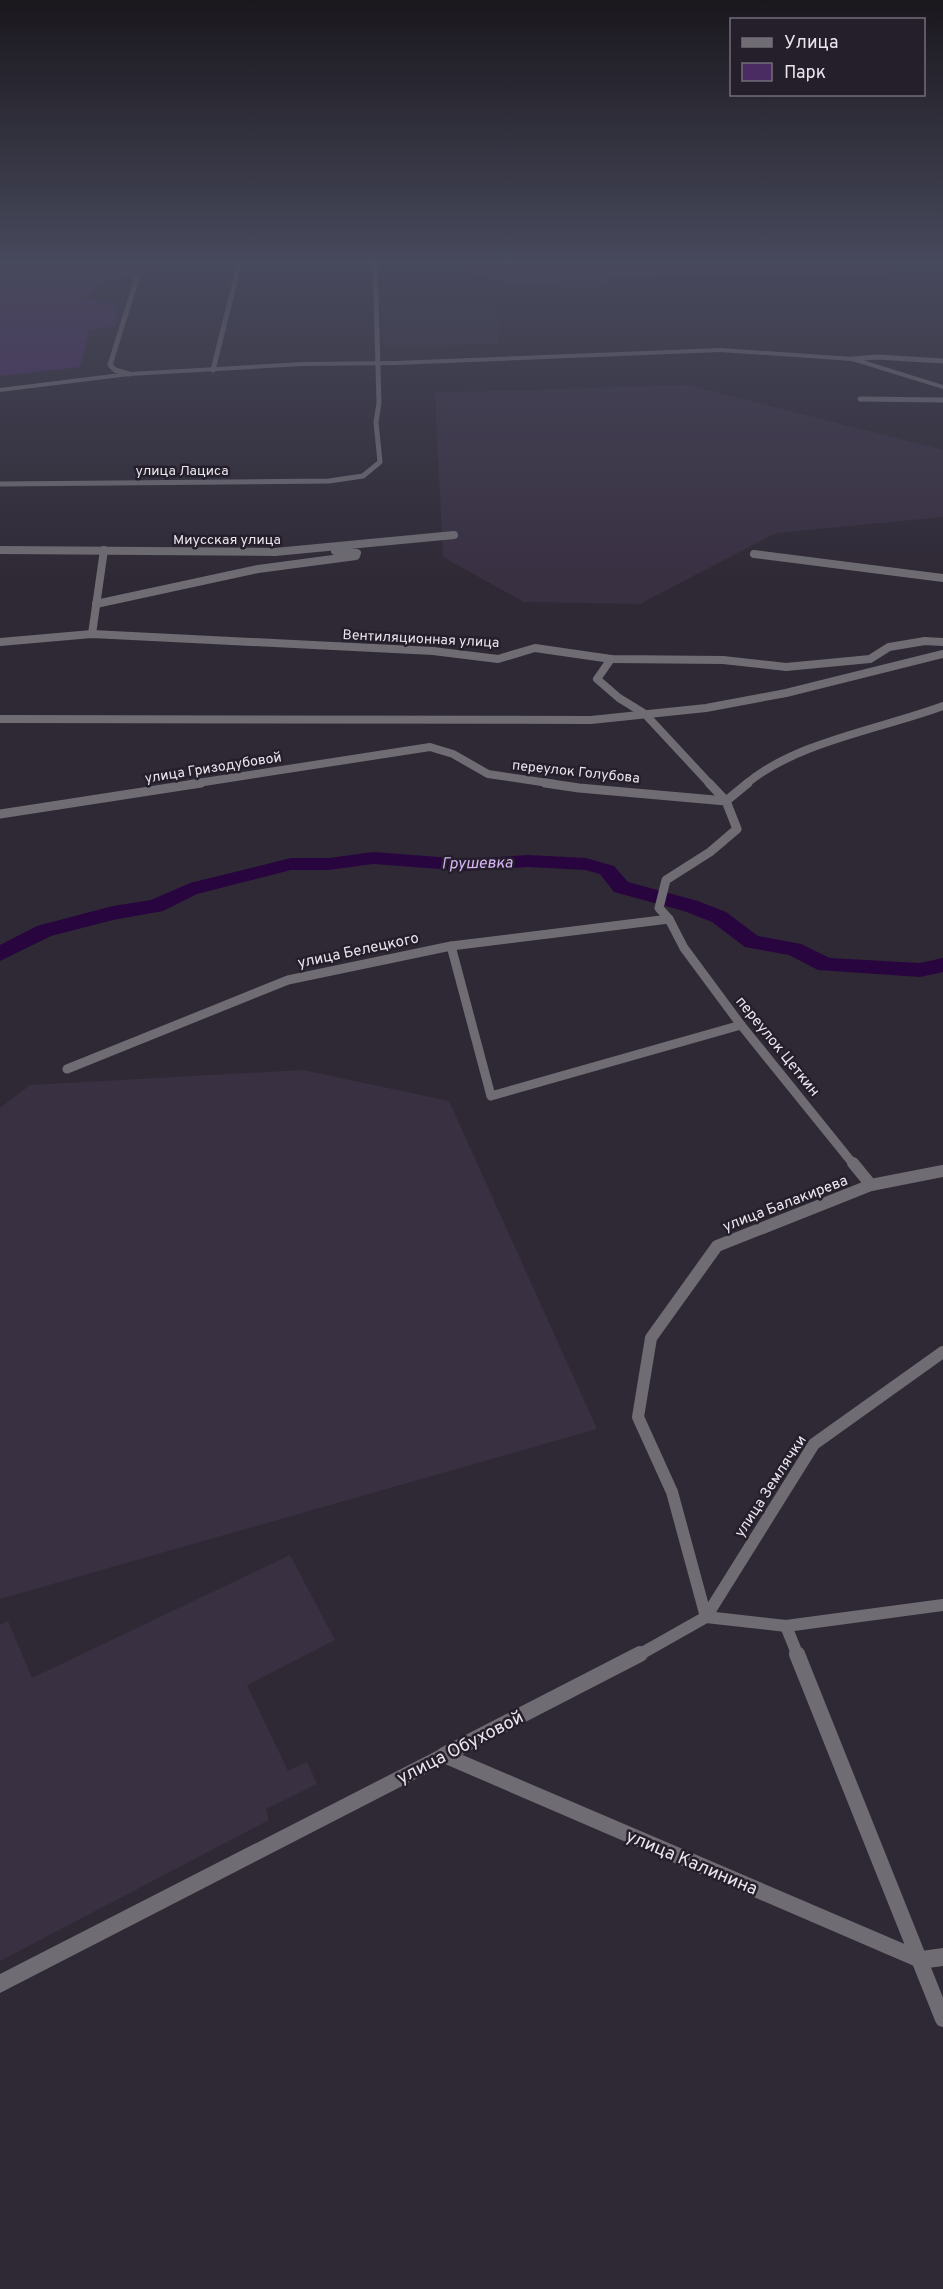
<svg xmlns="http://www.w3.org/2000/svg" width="943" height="2289" font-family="Overpass,sans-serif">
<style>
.built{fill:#393042}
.green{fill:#4a2c62}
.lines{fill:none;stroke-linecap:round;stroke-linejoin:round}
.river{fill:#29053f;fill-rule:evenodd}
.minor-far4{stroke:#6f6c73;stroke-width:5}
.minor-far3{stroke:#6f6c73;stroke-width:8}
.minor-far2{stroke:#6f6c73;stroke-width:9}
.minor-far1{stroke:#6f6c73;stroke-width:12}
.minor{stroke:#6f6c73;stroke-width:16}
.tertiary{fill:#6f6c73;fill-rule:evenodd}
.labels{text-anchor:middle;stroke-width:5;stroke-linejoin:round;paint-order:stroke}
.far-street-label{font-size:14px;fill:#e9e5ed;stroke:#251f2b}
.street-label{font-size:15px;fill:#e9e5ed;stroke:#251f2b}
.water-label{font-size:16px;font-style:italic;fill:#d6b5f5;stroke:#251f2b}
.near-street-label{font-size:18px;fill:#e9e5ed;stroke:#251f2b}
</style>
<rect width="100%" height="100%" fill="#2f2935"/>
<!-- built -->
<g class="built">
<polygon points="497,301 498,344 384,346 380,304"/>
<polygon points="687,385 943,450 943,517 776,533 640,604 524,602 443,557 435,393"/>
<polygon points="303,1070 449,1101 597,1429 0,1599 0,1108 30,1085"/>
<polygon points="290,1555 335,1640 247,1685 288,1771 307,1762 317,1784 266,1809 269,1820 0,1961 0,1625 8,1621 32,1678"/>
</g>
<!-- green -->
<g class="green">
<polygon points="0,261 157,261 154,272 100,282 85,300 116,304 115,326 89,330 80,367 0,376"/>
<polygon points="468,261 889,261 881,262 893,273 608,278 596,288 518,284 472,274"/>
</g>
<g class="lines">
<!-- river -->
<polygon class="river" points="373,852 466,859 528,855 586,858 614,866 628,882 698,901 726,912 758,936 801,944 830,958 920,963 943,958 943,972 920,977 818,970 789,955 745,947 712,922 684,911 614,892 600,874 585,870 528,867 466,871 373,864 329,870 291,870 197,894 163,911 113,920 51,936 0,961 0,945 37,926 113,906 151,900 190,883 291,858 329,858"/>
<!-- minor-far4 -->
<g class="minor-far4">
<polyline points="853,359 877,357 943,361"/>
<polyline points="213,370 240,261"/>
<polyline points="129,374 115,370 110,365 137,278"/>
<polyline points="860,399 943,400"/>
<polyline points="0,484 329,481 363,476 380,462 376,422 379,403 375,261"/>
</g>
<!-- minor-far3 -->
<g class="minor-far3">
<polyline points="0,550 275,552 454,535"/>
<polyline points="754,554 943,578"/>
<polyline points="96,604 258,569 356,556 357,553 335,551"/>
<polyline points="92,634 104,550"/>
<polyline points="0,642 92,634 433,651 498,659 535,648 611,659 723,660 786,667 870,659 889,647 925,641 943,642"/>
<polyline points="611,659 597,679 619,698 645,714 710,784"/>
<polyline points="0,719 591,720 706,708 786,693 943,654"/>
<polyline points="191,784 430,747 453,754 488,774 555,784"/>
<path d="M746 784C796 742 881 729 943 706"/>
</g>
<!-- minor-far2 -->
<g class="minor-far2">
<polyline points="545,783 579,788 726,801 737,829 710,852 666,880 659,908 669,919 684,948 741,1025 854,1165"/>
<polyline points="709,783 726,801 748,783"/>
<polyline points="0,814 201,783"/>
<polyline points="451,946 491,1096 741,1025"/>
<polyline points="67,1069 288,980 451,946 669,919"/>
</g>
<!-- minor-far1 -->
<g class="minor-far1">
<polyline points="853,1163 871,1185"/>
<polyline points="706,1617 672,1492 638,1417 651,1338 717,1246 871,1185 943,1171"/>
<polyline points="706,1617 814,1444 943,1352"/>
<polyline points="786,1626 798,1656"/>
<polyline points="637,1656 706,1617 786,1626 943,1605"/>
</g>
<!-- minor -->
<g class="minor">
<polyline points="797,1654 943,2019"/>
<polyline points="444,1755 640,1654"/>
</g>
<!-- tertiary -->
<g class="tertiary">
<polygon points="720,348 853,357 943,385 943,389 852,361 720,352 395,365 302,366 129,376 0,392 0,388 129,372 302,362 395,361"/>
<polygon points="444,1747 921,1951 943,1948 943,1966 921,1969 445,1764 0,1993 0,1974"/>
</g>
</g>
<!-- sky -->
<linearGradient id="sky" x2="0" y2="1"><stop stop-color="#1a171d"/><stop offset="0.45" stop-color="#47495c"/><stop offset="1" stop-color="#47495c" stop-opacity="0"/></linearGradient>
<rect width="943" height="581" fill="url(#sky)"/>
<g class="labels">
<!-- far-street labels -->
<g class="far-street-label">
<text x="182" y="475">улица Лациса</text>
<text x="227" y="544">Миусская улица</text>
<text transform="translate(421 638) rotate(3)" y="5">Вентиляционная улица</text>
<text transform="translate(213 767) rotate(-9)" y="5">улица Гризодубовой</text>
<text transform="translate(576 771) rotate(6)" y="5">переулок Голубова</text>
</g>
<!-- street labels -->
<g class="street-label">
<text transform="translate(358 950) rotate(-12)" y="5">улица Белецкого</text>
<text transform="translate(778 1046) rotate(51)" y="5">переулок Цеткин</text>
<text transform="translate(785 1203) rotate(-21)" y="5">улица Балакирева</text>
<text transform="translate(770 1486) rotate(-57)" y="5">улица Землячки</text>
</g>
<!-- water labels -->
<g class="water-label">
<text transform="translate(477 862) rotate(-1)" y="6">Грушевка</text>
</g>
<!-- near-street labels -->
<g class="near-street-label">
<text transform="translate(460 1747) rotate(-27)" y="6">улица Обуховой</text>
<text transform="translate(692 1862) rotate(23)" y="6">улица Калинина</text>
</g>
</g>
<!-- legend -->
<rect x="730" y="18" width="195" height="78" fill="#251f2b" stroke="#736e79" stroke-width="1.5"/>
<rect x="742" y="38" width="30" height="9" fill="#6f6c73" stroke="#736e79" stroke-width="1.5"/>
<text x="784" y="48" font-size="18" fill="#e9e5ed">Улица</text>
<rect x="742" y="63" width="30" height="18" fill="#4a2c62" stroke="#736e79" stroke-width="1.5"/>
<text x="784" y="78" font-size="18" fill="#e9e5ed">Парк</text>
</svg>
